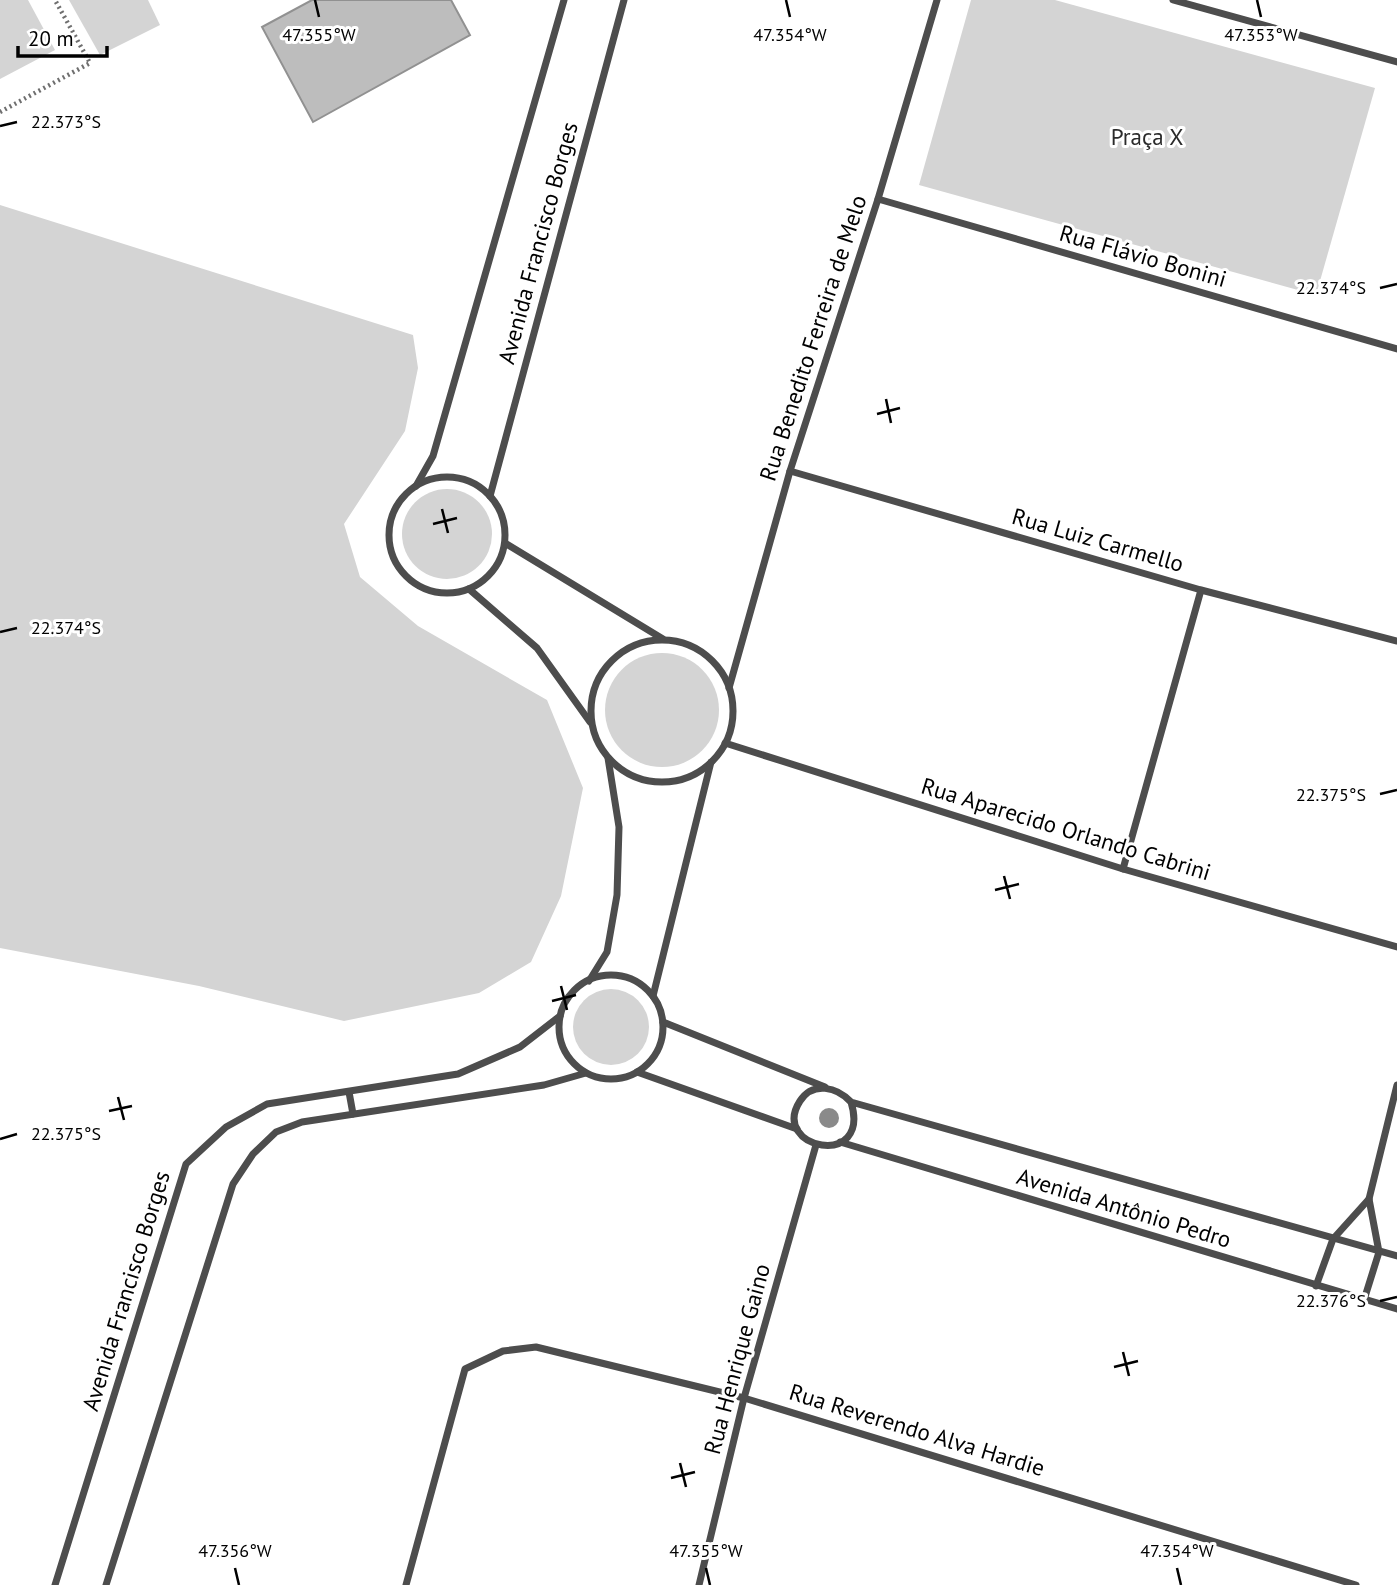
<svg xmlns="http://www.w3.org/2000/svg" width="1397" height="1585" font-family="'PT Sans',sans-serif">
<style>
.green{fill:#d4d4d4}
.building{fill:#bdbdbd;stroke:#919191;stroke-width:2}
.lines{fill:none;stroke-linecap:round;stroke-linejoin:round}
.path{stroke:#6f6f6f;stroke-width:4.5;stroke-dasharray:2 3.5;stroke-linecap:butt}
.minor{stroke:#4d4d4d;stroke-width:7}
.tree{fill:#8a8a8a}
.ticks{fill:none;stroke:#000;stroke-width:2.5}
.labels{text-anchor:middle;stroke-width:6;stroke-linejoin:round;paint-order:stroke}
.park-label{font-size:23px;fill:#2b2b2b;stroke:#fff}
.street-label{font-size:23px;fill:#000;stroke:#fff}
.ticks-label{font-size:18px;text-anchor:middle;fill:#000;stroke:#fff;stroke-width:6;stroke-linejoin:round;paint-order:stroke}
</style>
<rect width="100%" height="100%" fill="#fff"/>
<!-- green -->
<g class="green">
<polygon points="0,0 28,0 55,50 0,79"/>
<polygon points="69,0 148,0 160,25 100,55"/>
<polygon points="971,0 1055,0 1375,88 1316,295 919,185"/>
<polygon points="0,205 413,335 418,368 405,431 344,524 360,577 418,626 547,700 583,788 561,896 531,962 479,993 344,1021 199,986 0,948"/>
<circle cx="447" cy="534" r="45"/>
<circle cx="662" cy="710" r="57"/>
<circle cx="611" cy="1027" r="38"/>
</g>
<!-- building -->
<polygon class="building" points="312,0 451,0 470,35 313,122 262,27"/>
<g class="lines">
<!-- path -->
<polyline class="path" points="0,112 90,63 55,0"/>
<!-- minor -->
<g class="minor">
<polyline points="1173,0 1397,62"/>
<polyline points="878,199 1397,349"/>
<polyline points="790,471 1201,590 1397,641"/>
<circle cx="447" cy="535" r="58"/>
<polyline points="416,486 433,456 564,0"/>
<polyline points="490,496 624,0"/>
<polyline points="505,543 663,639"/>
<polyline points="469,589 537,648 590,722"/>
<circle cx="662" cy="711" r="71"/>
<polyline points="729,688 790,471 878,199 937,0"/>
<polyline points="725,743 1123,869 1397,947"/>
<polyline points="1123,869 1201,590"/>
<circle cx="611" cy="1027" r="52"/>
<polyline points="589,981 607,952 617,895 619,827 608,758"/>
<polyline points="653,996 711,762"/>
<polyline points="663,1022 825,1087"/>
<polyline points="637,1072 797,1129"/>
<polyline points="349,1092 353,1114"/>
<path d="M851 1102C872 1170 769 1149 800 1101 813 1081 837 1087 851 1102L1397 1256"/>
<polyline points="840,1142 1397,1309"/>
<polyline points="1316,1286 1333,1239 1369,1199"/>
<polyline points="1364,1300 1379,1252 1369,1199 1397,1085"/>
<polyline points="55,1585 186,1164 226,1127 267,1104 458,1074 520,1047 560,1016"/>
<polyline points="106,1585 233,1184 253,1154 276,1132 302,1122 544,1085 586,1073"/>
<polyline points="406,1585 465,1369 503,1351 536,1347 744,1398 1356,1585"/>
<polyline points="699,1585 744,1398 816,1145"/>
</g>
</g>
<!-- trees -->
<circle class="tree" cx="829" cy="1118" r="10"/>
<!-- ticks -->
<path class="ticks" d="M315 0 319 17M786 0 790 17M1257 0 1261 17M0 126 17 122M1380 288 1397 284M886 399 891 423M877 414 900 408M442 509 448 533M433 524 457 518M0 632 17 628M1380 794 1397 790M1004 876 1010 899M995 890 1019 884M561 986 567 1010M552 1001 576 995M118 1097 124 1120M109 1111 132 1106M0 1139 17 1134M1380 1301 1397 1297M1123 1352 1129 1376M1114 1367 1138 1361M680 1463 686 1487M671 1478 695 1472M235 1568 239 1585M706 1568 710 1585M1177 1568 1181 1585"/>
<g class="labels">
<!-- park labels -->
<g class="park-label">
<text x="1147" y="145">Praça X</text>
</g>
<!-- street labels -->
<g class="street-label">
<text transform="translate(538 243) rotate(-75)" y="8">Avenida Francisco Borges</text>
<text transform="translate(1143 256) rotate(16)" y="8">Rua Flávio Bonini</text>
<text transform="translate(813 338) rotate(-72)" y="8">Rua Benedito Ferreira de Melo</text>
<text transform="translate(1098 540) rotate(16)" y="8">Rua Luiz Carmello</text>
<text transform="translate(1066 829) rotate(17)" y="8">Rua Aparecido Orlando Cabrini</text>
<text transform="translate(1124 1208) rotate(17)" y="8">Avenida Antônio Pedro</text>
<text transform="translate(126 1291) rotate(-73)" y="8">Avenida Francisco Borges</text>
<text transform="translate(737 1359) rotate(-75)" y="8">Rua Henrique Gaino</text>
<text transform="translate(917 1430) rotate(17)" y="8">Rua Reverendo Alva Hardie</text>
</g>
</g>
<g class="ticks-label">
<text x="319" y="41">47.355°W</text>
<text x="790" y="41">47.354°W</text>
<text x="1261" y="41">47.353°W</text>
<text x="66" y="128">22.373°S</text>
<text x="1331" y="294">22.374°S</text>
<text x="66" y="634">22.374°S</text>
<text x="1331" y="801">22.375°S</text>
<text x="66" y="1140">22.375°S</text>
<text x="1331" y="1307">22.376°S</text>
<text x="235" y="1557">47.356°W</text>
<text x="706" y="1557">47.355°W</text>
<text x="1177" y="1557">47.354°W</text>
</g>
<!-- scale -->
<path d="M18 46v10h89v-10" fill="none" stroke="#000000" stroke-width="3.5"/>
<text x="28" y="46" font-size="21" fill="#000000" stroke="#ffffff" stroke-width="5" paint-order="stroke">20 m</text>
</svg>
